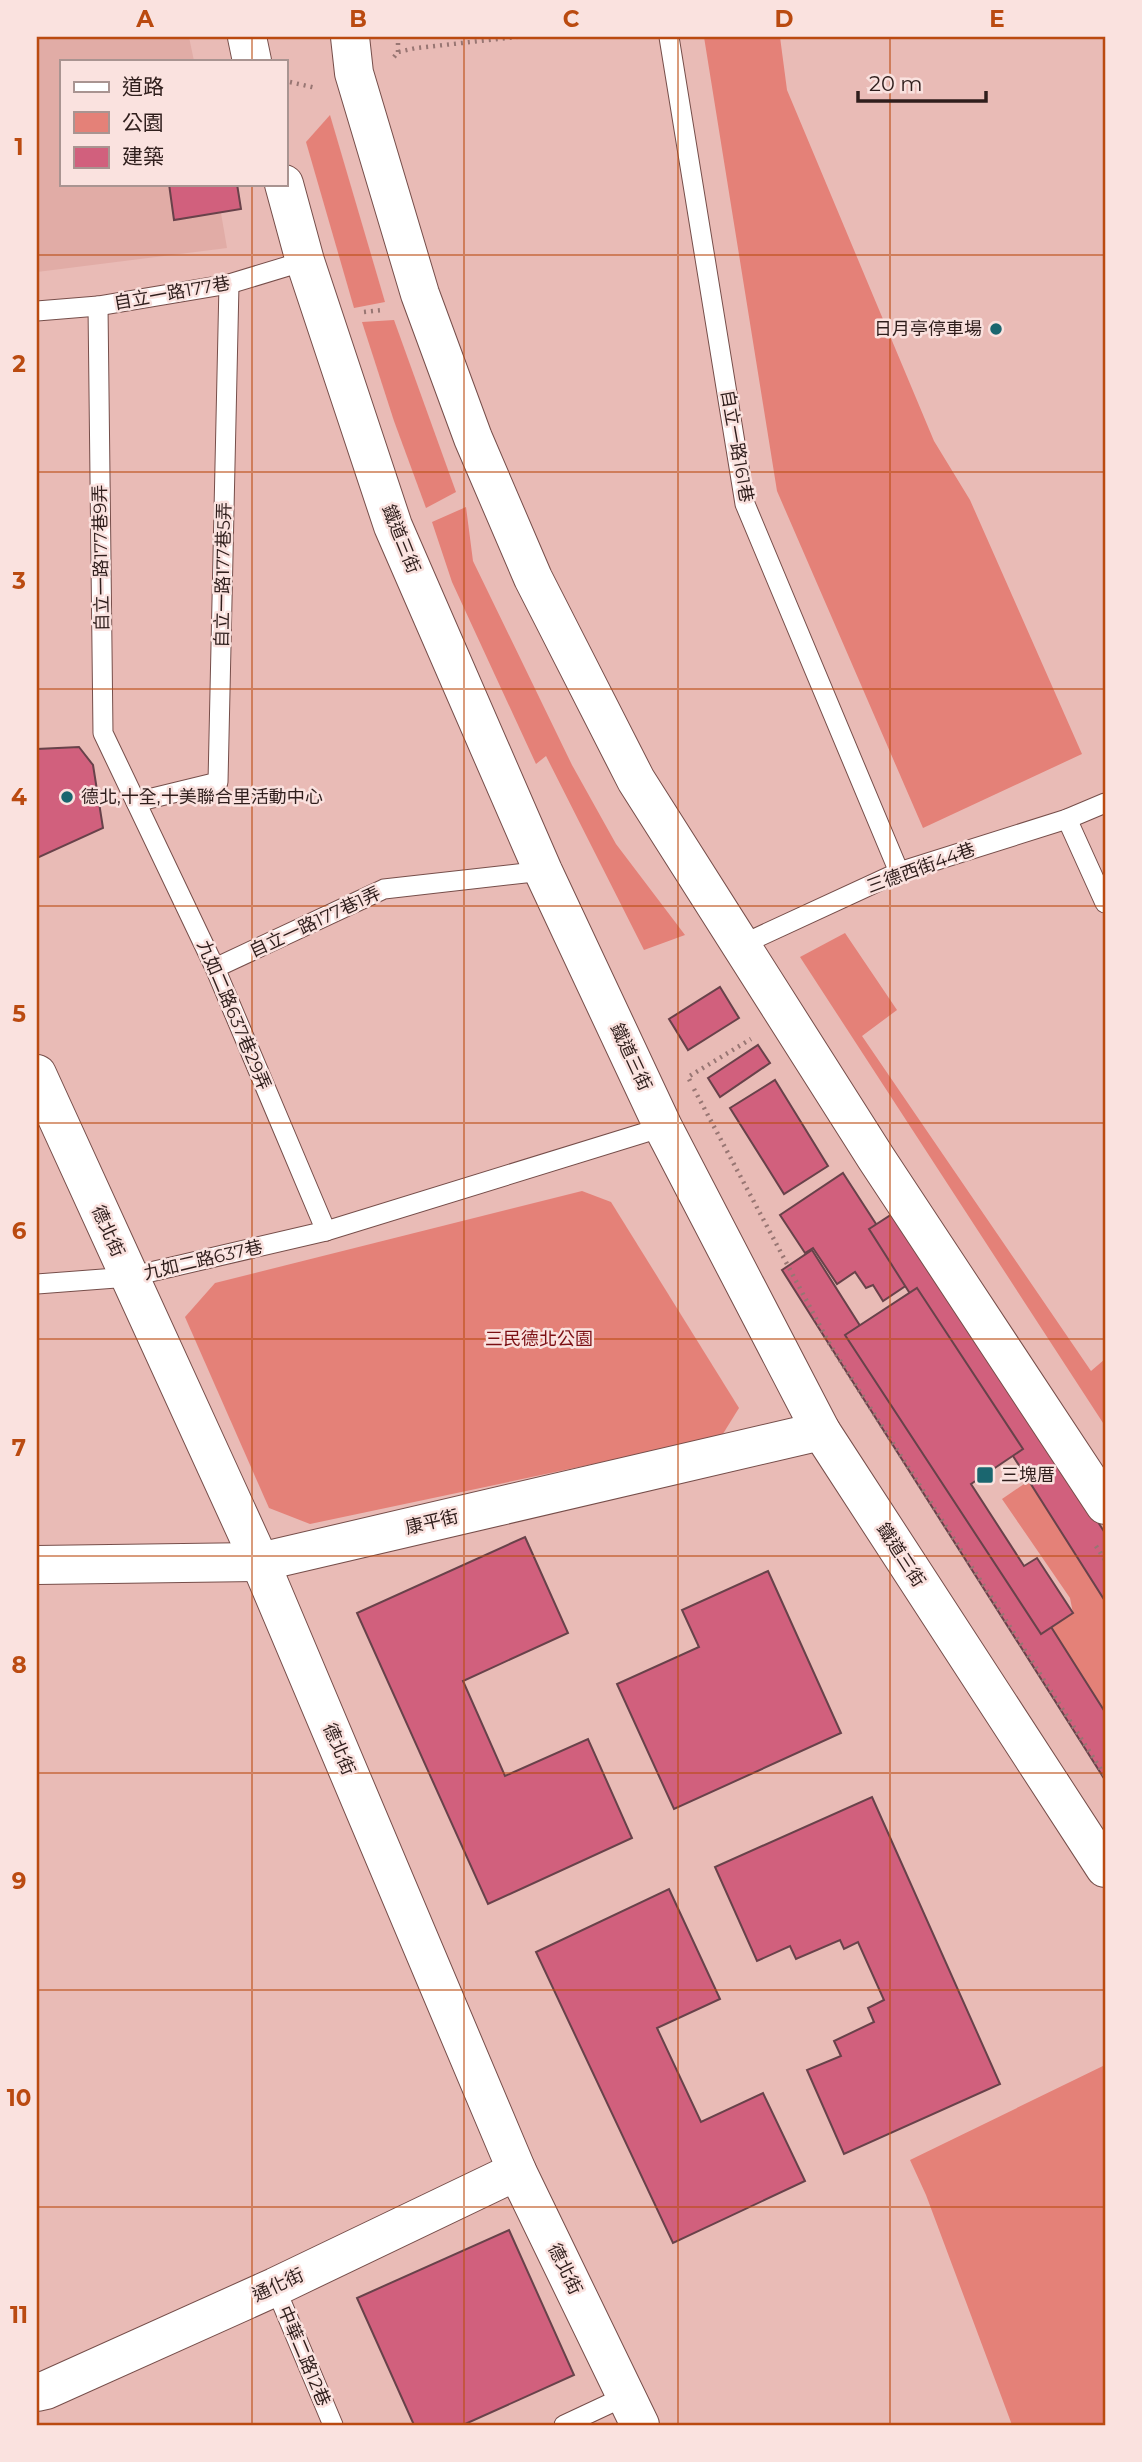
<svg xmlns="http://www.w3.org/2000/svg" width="1142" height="2462" font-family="Montserrat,'Noto Sans TC',sans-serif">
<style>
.built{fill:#e1aca6}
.green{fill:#e48178}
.building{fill:#d1607d;stroke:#68424a;stroke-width:2}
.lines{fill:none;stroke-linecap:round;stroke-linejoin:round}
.service-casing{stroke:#764e4a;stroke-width:21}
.minor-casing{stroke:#764e4a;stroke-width:40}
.path{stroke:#987673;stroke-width:4.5;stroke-dasharray:2 5;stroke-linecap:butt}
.service{stroke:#fff;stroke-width:19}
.minor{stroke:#fff;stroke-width:38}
.grid{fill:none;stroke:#ba4a10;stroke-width:2;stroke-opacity:0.55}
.poi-dot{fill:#1a666f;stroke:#fae2df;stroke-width:2.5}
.labels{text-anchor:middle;stroke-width:5;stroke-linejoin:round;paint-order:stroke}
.street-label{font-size:18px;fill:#2f1e1c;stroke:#fae2df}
.poi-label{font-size:18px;fill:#2f1e1c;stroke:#fae2df;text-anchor:start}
.park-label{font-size:18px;fill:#7b0f13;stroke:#fae2df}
.neatline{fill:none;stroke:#ba4a10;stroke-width:2.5}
.grid-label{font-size:23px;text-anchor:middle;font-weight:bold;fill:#ba4a10}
</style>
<rect width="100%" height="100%" fill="#e9bbb6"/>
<!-- built -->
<polygon class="built" points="37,37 189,37 194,61 61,61 61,184 216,184 227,248 37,272"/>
<!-- green -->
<g class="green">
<polygon points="704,37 780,37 787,90 934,441 970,500 1082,754 923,828 777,491"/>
<polygon points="330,115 385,302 354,308 306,142"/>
<polygon points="394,320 456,492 426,508 394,421 362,322"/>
<polygon points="466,507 473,561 572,765 616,844 685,935 644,950 546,756 536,764 452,582 432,522"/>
<polygon points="845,933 897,1010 862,1036 1091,1371 1105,1359 1105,1426 800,957"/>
<polygon points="582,1191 611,1202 739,1408 721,1437 310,1524 269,1508 185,1317 215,1283"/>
<polygon points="1037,1475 1105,1580 1105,1749 1035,1638 1073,1613 1070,1598 1002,1499"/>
<polygon points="1105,2065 1105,2425 1012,2425 926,2195 910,2160"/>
</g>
<!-- building -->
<g class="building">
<polygon points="169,184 237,184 241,209 174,220"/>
<polygon points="79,747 93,765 103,828 37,858 37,749"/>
<polygon points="720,987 739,1018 688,1050 669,1019"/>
<polygon points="758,1045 770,1063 720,1097 708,1078"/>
<polygon points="775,1080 828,1166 784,1194 730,1108"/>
<polygon points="843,1173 913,1281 883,1301 873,1285 866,1288 855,1272 837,1284 813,1248 805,1253 780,1215"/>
<polygon points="900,1209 1105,1533 1105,1601 869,1229"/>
<polygon points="812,1250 1105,1712 1105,1780 782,1270"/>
<polygon points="917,1288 1023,1449 971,1484 1024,1566 1037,1558 1073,1613 1041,1634 845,1335"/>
<polygon points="525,1537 568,1633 463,1681 505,1776 588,1739 632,1838 488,1904 357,1613"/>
<polygon points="768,1571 841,1733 674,1809 617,1684 699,1647 682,1610"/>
<polygon points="872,1797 1000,2084 844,2154 807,2070 841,2056 834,2041 874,2022 868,2008 884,2000 858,1942 844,1949 840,1940 796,1959 790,1946 757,1961 715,1867"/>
<polygon points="669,1889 720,1999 657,2028 701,2122 763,2093 805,2181 673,2243 536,1952"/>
<polygon points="509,2230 574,2375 463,2425 414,2425 357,2298"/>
</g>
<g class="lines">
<defs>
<g id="service">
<polyline points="669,37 745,504 899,872"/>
<polyline points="98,306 103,733 215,968 326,1231"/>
<polyline points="37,311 98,306 229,284 305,261"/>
<polyline points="136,802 218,782 229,284"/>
<polyline points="1067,819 1105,903"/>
<polyline points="741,945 899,872 1067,819 1105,803"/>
<polyline points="215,968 384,889 543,871"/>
<polyline points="37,1284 129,1277 326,1231 663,1127"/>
<polyline points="275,2287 333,2425"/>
<polyline points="564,2425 626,2396"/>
</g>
<g id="minor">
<polyline points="247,37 252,61"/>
<polyline points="350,37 354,73 420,294 473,438 533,578 636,780 876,1158 1105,1505"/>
<polyline points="284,184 305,261 393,526 543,871 663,1127 821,1431 1105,1868"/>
<polyline points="37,1074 260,1562 517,2171 640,2425"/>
<polyline points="37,1565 260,1562 821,1431"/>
<polyline points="37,2392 46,2390 275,2287 517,2171"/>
</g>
</defs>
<!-- service casing -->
<use href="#service" class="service-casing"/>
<!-- minor casing -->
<use href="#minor" class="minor-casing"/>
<!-- path -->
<g class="path">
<polyline points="398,52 398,37"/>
<polyline points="394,57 398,52 416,48 517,37"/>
<polyline points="290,82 316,88"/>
<polyline points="364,312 383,310"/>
<polyline points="690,1081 688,1077 751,1039"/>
<polyline points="694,1089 829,1343 1105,1776"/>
<polyline points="1096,1546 1105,1560"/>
</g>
<!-- service -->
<use href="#service" class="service"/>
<!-- minor -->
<use href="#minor" class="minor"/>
</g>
<!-- grid -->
<path class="grid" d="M252 37V61M464 37V2425M678 37V2425M890 37V2425M252 184V2425M37 255H1105M37 472H1105M37 689H1105M37 906H1105M37 1123H1105M37 1339H1105M37 1556H1105M37 1773H1105M37 1990H1105M37 2207H1105"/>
<!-- markers -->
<g class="poi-dot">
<circle cx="996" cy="329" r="7"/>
<circle cx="67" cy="797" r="7"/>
<rect x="976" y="1466" width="18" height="18" rx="3.5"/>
</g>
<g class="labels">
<!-- street labels -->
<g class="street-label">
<text transform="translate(172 293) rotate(-10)" y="6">自立一路177巷</text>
<text transform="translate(737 446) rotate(80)" y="6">自立一路161巷</text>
<text transform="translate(401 539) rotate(68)" y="6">鐵道三街</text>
<text transform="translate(101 558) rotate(-91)" y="6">自立一路177巷9弄</text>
<text transform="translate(223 575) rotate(-89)" y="6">自立一路177巷5弄</text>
<text transform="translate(921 868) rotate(-20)" y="6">三德西街44巷</text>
<text transform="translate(315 922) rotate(-25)" y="6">自立一路177巷1弄</text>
<text transform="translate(234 1015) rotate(67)" y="6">九如二路637巷29弄</text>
<text transform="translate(631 1057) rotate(65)" y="6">鐵道三街</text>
<text transform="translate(108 1231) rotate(66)" y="6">德北街</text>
<text transform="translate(203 1260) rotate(-13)" y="6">九如二路637巷</text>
<text transform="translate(432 1522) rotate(-13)" y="6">康平街</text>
<text transform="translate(901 1555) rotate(57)" y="6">鐵道三街</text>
<text transform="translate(339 1749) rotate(67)" y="6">德北街</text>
<text transform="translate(565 2269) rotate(64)" y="6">德北街</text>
<text transform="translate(278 2285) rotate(-25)" y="6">通化街</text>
<text transform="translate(304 2356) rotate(67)" y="6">中華二路12巷</text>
</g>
<!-- poi labels -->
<g class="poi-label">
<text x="982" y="335" text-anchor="end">日月亭停車場</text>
<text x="81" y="803">德北,十全,十美聯合里活動中心</text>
<text x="1001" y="1481">三塊厝</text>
</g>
<!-- park labels -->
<g class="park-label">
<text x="539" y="1345">三民德北公園</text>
</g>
</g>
<!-- border -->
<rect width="1142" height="2462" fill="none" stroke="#fae2df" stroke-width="77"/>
<!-- legend -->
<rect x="60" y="60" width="228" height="126" fill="#fae2df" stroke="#a99491" stroke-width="2"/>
<rect x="74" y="82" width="35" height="10" fill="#ffffff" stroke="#a99491" stroke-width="2"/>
<text x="122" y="94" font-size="21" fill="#2f1e1c">道路</text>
<rect x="74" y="112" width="35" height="21" fill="#e48178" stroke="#a99491" stroke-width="2"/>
<text x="122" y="130" font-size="21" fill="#2f1e1c">公園</text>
<rect x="74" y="147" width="35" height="21" fill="#d1607d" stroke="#a99491" stroke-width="2"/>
<text x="122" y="164" font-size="21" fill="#2f1e1c">建築</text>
<!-- scale -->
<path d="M858 91v10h128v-10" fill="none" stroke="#2f1e1c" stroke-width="3.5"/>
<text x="869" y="91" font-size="21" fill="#2f1e1c" stroke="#fae2df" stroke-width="5" paint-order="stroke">20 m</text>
<rect x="38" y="38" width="1066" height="2386" class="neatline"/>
<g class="grid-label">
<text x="145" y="27">A</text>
<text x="358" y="27">B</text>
<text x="571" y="27">C</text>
<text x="784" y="27">D</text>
<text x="997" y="27">E</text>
<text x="19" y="155">1</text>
<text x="19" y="372">2</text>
<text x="19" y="589">3</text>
<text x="19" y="805">4</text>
<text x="19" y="1022">5</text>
<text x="19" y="1239">6</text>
<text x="19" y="1456">7</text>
<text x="19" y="1673">8</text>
<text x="19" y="1889">9</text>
<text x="19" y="2106">10</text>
<text x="19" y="2323">11</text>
</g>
</svg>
